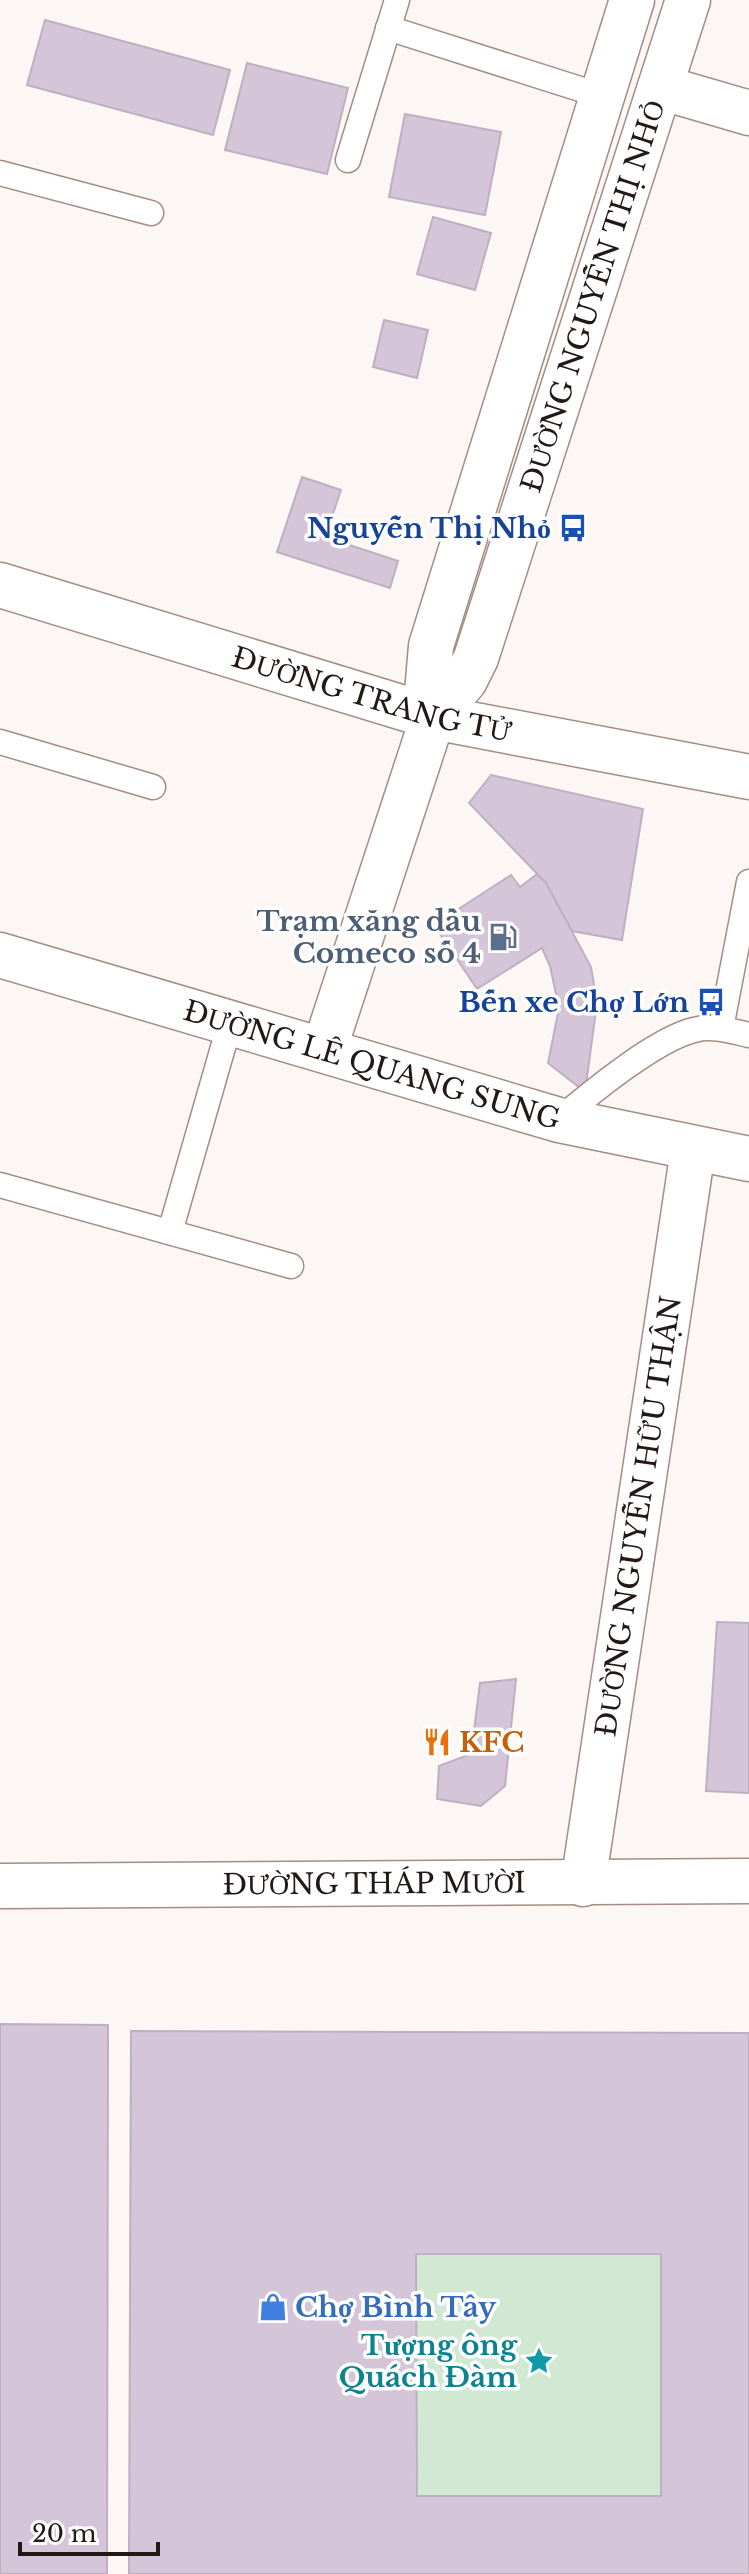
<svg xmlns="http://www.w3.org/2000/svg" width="749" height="2574" font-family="'Libre Baskerville',serif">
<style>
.green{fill:#d1e9d3}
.building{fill:#d5c5d8;stroke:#beafc1;stroke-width:2;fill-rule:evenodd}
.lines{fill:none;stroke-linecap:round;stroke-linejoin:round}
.service-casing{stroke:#a48d84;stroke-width:27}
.minor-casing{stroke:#a48d84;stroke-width:47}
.tertiary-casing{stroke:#a48d84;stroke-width:47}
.secondary-casing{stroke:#a48d84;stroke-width:47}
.service{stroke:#fff;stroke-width:24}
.minor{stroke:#fff;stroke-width:44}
.tertiary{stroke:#fff;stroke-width:44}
.secondary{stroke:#fff;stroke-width:44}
.labels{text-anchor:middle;stroke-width:7;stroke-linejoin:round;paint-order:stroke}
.street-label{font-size:28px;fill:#221916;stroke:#fff}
.transit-label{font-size:28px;font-weight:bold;fill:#164399;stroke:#fff;text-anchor:end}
.service-label{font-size:28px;font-weight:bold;fill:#4e5e75;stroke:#fff;text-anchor:end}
.food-label{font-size:28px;font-weight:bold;fill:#c56008;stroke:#fff;text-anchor:start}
.shop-label{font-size:28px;font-weight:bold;fill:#366cbe;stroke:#fff;text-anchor:start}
.culture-label{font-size:28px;font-weight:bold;fill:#0d838f;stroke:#fff;text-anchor:end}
</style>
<rect width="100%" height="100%" fill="#fcf7f5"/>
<!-- green -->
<polygon class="green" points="416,2254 661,2254 661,2496 417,2496"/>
<!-- building -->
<g class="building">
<polygon points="45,20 230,70 213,135 27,85"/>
<polygon points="247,63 348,88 327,174 225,150"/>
<polygon points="405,114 501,132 485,215 389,197"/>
<polygon points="433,217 491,233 475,290 417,274"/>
<polygon points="384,320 428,330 417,378 373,367"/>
<polygon points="302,477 341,490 325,537 398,561 390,588 277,552"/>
<polygon points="491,775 643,809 622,940 572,931 546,883 469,803"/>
<polygon points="537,874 546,883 591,967 597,1003 585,1092 548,1063 559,1008 550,966 542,948 477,989 434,925 511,875 520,887"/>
<polygon points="717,1622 749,1623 749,1793 706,1791"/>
<polygon points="516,1679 505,1786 481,1806 437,1799 439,1766 471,1754 480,1683"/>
<polygon points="0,2024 108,2025 107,2574 0,2574"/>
<path d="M131 2031 749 2033V2574H129ZM416 2254H661V2496H417Z"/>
</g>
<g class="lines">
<defs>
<g id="service">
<polyline points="388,28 602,96"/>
<polyline points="348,160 397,0"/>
<polyline points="0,173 151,213"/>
<polyline points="0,742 153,787"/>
<polyline points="721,1028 749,882"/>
<path d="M559 1120C589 1094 656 1039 694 1030 712 1025 731 1031 749 1035"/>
<polyline points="0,1185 291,1266"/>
<polyline points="170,1232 230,1023"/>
</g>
<g id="minor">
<polyline points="660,87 749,113"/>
<path id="s1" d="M583 1884 693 1150"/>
</g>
<g id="tertiary">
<path id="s2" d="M0 585 433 717 749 777"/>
</g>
<g id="secondary">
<polyline points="433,717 427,693 431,646 632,0"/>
<path id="s3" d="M0 955 559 1120 749 1159"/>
<path id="s4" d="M324 1050 433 717 465 680 476 658 688 0"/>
<path id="s5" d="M0 1886 749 1881"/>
</g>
</defs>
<!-- service casing -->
<use href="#service" class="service-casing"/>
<!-- minor casing -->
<use href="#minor" class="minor-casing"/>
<!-- tertiary casing -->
<use href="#tertiary" class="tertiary-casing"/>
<!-- secondary casing -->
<use href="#secondary" class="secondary-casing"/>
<!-- service -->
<use href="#service" class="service"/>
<!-- minor -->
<use href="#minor" class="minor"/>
<!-- tertiary -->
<use href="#tertiary" class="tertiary"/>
<!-- secondary -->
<use href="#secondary" class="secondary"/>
</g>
<!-- icons -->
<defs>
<symbol id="bus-bare" viewBox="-9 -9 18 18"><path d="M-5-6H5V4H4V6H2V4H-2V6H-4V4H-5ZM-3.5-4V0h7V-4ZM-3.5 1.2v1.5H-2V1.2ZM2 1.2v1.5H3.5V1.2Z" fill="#1a4fb4" stroke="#fff" stroke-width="2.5" paint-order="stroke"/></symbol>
<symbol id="fuel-bare" viewBox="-9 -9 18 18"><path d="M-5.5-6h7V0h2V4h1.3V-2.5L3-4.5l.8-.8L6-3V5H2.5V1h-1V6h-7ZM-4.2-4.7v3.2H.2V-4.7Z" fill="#5c6f8a" stroke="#fff" stroke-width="2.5" paint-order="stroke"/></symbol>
<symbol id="restaurant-bare" viewBox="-9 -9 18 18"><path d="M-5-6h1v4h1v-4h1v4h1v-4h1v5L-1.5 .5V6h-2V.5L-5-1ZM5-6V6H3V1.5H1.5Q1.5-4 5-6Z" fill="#e8710a" stroke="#fff" stroke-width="2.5" paint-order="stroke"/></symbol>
<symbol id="shop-bare" viewBox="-9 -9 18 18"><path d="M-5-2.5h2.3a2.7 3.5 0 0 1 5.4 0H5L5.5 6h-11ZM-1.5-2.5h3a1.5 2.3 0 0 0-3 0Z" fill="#3f7fe0" stroke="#fff" stroke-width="2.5" paint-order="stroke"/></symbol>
<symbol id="sight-bare" viewBox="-9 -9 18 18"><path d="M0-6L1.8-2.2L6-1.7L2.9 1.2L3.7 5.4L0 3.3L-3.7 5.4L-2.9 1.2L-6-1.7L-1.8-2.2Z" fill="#0f9aa8" stroke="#fff" stroke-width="2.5" paint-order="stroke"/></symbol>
</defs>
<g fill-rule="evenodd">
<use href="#bus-bare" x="553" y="508" width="40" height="40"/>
<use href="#fuel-bare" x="483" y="917" width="40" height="40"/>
<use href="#bus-bare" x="691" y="982" width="40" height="40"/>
<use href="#restaurant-bare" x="417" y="1722" width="40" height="40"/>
<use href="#shop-bare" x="253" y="2287" width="40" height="40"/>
<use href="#sight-bare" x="519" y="2341" width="40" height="40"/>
</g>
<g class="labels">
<!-- street labels -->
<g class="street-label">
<text dy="10" stroke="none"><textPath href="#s4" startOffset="804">ĐƯỜNG NGUYỄN THỊ NHỎ</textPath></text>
<text dy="10" stroke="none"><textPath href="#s2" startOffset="388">ĐƯỜNG TRANG TỬ</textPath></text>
<text dy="10" stroke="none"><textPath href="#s3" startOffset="388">ĐƯỜNG LÊ QUANG SUNG</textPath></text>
<text dy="10" stroke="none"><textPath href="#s1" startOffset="372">ĐƯỜNG NGUYỄN HỮU THẬN</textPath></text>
<text dy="10" stroke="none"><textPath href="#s5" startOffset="374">ĐƯỜNG THÁP MƯỜI</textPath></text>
</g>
<!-- transit labels -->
<g class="transit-label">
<text x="551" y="538">Nguyễn Thị Nhỏ</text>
<text x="689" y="1012">Bến xe Chợ Lớn</text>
</g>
<!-- service labels -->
<g class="service-label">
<text x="481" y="931">Trạm xăng dầu<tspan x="481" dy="32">Comeco số 4</tspan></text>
</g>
<!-- food labels -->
<g class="food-label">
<text x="459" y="1752">KFC</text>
</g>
<!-- shop labels -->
<g class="shop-label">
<text x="295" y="2317">Chợ Bình Tây</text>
</g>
<!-- culture labels -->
<g class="culture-label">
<text x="517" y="2355">Tượng ông<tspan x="517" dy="32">Quách Đàm</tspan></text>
</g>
</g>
<!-- scale -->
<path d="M20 2542v12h138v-12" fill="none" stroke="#221916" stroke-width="4"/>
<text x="32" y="2542" font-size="24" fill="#221916" stroke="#ffffff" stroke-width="6" paint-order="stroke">20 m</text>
</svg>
